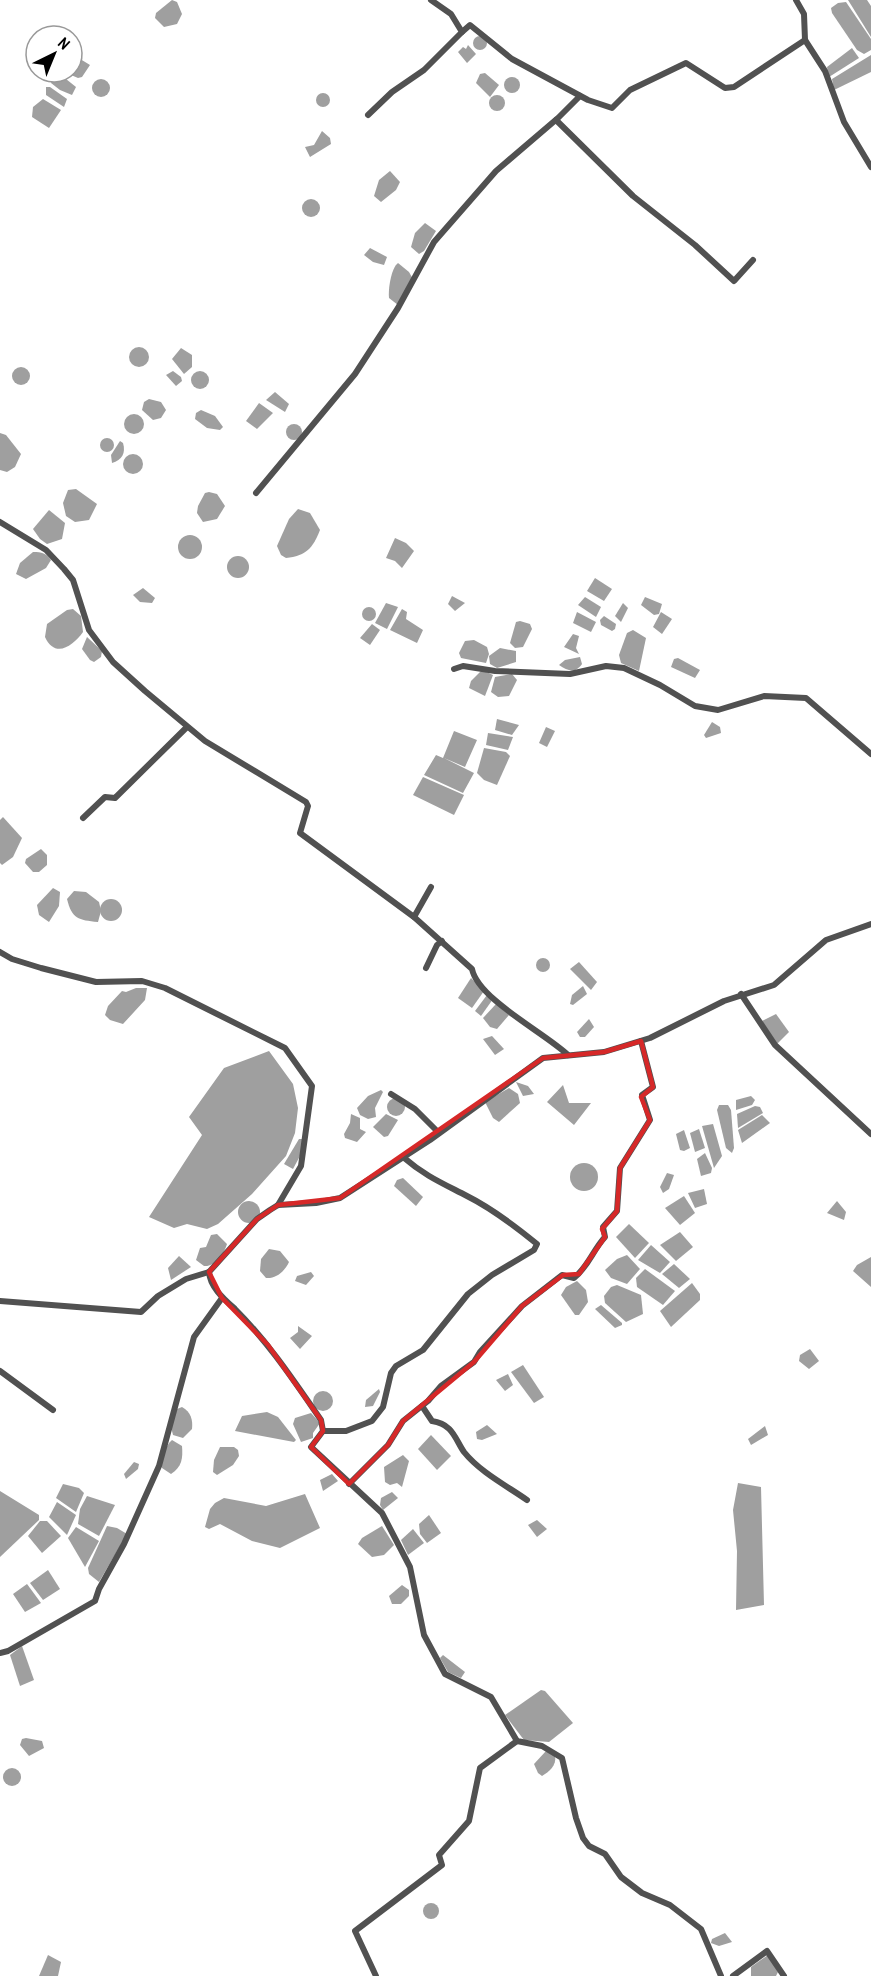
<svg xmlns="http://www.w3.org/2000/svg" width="871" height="1976" font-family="'Archivo Narrow',sans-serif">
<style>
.water{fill:#9f9f9f}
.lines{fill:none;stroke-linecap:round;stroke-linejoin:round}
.minor{stroke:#515151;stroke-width:6}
.marked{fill:none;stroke:#d62828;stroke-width:4.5;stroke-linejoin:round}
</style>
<rect width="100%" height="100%" fill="#fff"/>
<!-- water -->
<g class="water">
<polygon points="172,0 177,2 182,14 177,24 164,27 155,18 156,13"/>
<polygon points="848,0 867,0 871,6 871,37"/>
<polygon points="846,2 871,39 871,50 864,54 857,50 832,13 831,8 838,3"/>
<circle cx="480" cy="43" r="7"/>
<polygon points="468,45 476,54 467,63 458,52 463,47 466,49"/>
<polygon points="852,48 859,58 829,77 827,67"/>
<polygon points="72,54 90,65 82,77 78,78 64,72 72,72"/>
<polygon points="871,55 871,72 834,90 832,79"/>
<polygon points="485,73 499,85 490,97 476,83 480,74"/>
<polygon points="61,75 76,87 72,95 60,90 51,83 53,76"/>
<circle cx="512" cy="85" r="8"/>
<circle cx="101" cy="88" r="9"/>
<polygon points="46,87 50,87 67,99 64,107 46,95"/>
<circle cx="323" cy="100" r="7"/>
<circle cx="497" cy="103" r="8"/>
<polygon points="43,99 61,110 49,128 32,117 33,107"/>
<polygon points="322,131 330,138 331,144 310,157 305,147 314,145"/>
<polygon points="390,171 400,182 396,190 381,202 374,196 379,180"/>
<circle cx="311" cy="208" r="9"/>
<polygon points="425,223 436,231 424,251 419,254 411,247 415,233"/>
<polygon points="370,248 387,257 384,265 373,262 364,255"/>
<path d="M398 263 409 272 413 279 398 305 389 298C388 290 391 268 398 263Z"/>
<circle cx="139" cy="357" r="10"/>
<polygon points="181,348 192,355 192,367 184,374 172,359"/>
<circle cx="21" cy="376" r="9"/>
<polygon points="173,371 181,377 182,381 176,386 166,375"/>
<circle cx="200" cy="380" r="9"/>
<polygon points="275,392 289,404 285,412 266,400"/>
<polygon points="149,399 161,402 166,410 161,418 153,420 142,410 144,402"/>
<polygon points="259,403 273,413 257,429 246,421"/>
<polygon points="201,410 215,416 223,427 220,430 207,428 195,419 196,413"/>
<circle cx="134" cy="424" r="10"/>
<circle cx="294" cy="432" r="8"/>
<polygon points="0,433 6,435 21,454 15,467 7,472 0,470"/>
<circle cx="107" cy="445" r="7"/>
<path d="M120 441 123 443C126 453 122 460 112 463L111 455Z"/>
<circle cx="133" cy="464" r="10"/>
<polygon points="76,489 97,504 89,520 75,522 66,516 63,503 68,490"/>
<polygon points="209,492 217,494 225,506 217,519 203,522 197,513 198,506 205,493"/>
<path d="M298 509 310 513 320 530C313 548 306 556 286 558L281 555 277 546 289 519Z"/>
<polygon points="49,510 65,523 62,539 47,544 40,539 33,529"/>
<circle cx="190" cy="547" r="12"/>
<polygon points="395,538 406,543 414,551 402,568 395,561 386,558"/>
<path d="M33 552C42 552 46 553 51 560L46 568 26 579 16 574 20 563Z"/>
<circle cx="238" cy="567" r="11"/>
<polygon points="595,578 612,589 604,601 587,591"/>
<polygon points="143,588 155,598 152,603 140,602 133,595"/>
<polygon points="452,596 465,603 455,611 448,604"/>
<polygon points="585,597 601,607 596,617 578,605"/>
<polygon points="645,597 662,604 659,614 654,615 641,605"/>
<polygon points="386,603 398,607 387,629 375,623"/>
<polygon points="623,603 628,608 621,622 615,616"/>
<circle cx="369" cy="614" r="7"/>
<path d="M73 609 81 616 83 632C73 646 55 659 45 637L47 624 67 610Z"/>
<polygon points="402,609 407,612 406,619 423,630 417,643 390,630"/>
<polygon points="577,612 596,622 591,632 573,623"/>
<polygon points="661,612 672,619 662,634 653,627"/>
<polygon points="604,616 616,624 615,629 612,631 601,625 600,620"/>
<polygon points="520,621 530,624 532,629 523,647 515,648 510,643 516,622"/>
<polygon points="372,624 380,630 370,645 360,638"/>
<polygon points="633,630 646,638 639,671 621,663 619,655 627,633"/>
<polygon points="573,634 579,636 576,648 579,654 564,647"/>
<polygon points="87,637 102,651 101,657 94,662 90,660 82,649"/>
<polygon points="474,640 487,647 489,654 486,663 461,658 459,653 465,641"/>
<polygon points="500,648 516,651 516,662 497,668 490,664 489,656"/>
<path d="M580 657 582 664C575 674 568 671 559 665L565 660Z"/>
<polygon points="678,658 700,670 695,678 671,667 674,659"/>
<polygon points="482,670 493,675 485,696 469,688 471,681"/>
<polygon points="512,674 517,680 509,696 498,697 491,692 495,677"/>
<polygon points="497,719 519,725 512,735 495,730"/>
<polygon points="712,722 720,727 721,733 706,738 704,735"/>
<polygon points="546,727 555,731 547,747 539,743"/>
<polygon points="454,731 477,740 465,767 444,758 474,773 463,793 424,775 436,755 443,758"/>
<polygon points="488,733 513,737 508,750 486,745"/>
<polygon points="484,748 506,752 510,756 497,785 484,780 477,773"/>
<polygon points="423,777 464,795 454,815 413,795"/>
<polygon points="3,817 22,838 13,857 2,865 0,863 0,820"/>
<polygon points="41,849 47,855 47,865 39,872 33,872 25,863 26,859"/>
<polygon points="53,888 60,892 59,906 49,922 39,915 37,905"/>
<path d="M74 891 86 892 99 902 101 911 98 922C78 920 72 919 67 899Z"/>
<circle cx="111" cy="910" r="11"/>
<circle cx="543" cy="965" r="7"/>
<polygon points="579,962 597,982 591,990 570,969"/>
<polygon points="471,978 484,991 472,1008 458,998"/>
<polygon points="583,986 587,994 573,1005 570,1004 572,995"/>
<polygon points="136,988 147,988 145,1000 123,1024 110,1020 105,1015 108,1006 122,991 126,992"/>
<polygon points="487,995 493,999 481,1016 475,1011"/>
<polygon points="496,1004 509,1015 497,1029 490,1027 483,1018"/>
<polygon points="776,1014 789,1032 777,1044 762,1021"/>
<polygon points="589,1019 594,1027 585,1037 580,1037 577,1032"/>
<polygon points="492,1036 504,1049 495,1055 483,1039"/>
<polygon points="269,1051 293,1084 298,1108 295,1133 286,1156 252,1194 218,1224 207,1229 187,1224 174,1228 149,1217 202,1135 189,1117 224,1068"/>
<polygon points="516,1082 528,1086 534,1094 523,1096"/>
<polygon points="563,1085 569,1103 591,1103 574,1125 547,1102"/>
<polygon points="509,1088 518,1094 520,1103 499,1122 493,1118 485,1102"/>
<polygon points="381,1090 383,1092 375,1108 376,1117 368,1119 360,1115 357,1108 368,1096"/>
<polygon points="751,1096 755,1100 752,1105 736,1110 736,1100"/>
<circle cx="396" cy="1107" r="9"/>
<polygon points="719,1105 728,1105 731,1110 734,1148 732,1153 726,1148 717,1110"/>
<polygon points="755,1106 760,1107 763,1113 738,1128 737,1114"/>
<polygon points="351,1114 360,1118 360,1129 366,1132 357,1142 345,1138 344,1134 350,1123"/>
<polygon points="386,1114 398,1120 388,1136 384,1137 373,1127"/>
<polygon points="762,1115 770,1123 742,1143 738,1130"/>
<polygon points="713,1124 722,1156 714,1168 702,1126"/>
<polygon points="699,1129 705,1148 695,1152 690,1133"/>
<polygon points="684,1130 690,1148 684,1151 680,1150 676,1134"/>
<polygon points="299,1139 303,1139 300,1156 293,1169 284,1164"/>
<polygon points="705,1153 712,1168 711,1173 701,1176 697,1159"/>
<circle cx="584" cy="1177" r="14"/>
<polygon points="667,1173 674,1175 669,1189 663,1193 660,1187"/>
<polygon points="403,1178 423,1197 416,1206 394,1186 397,1180"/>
<polygon points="704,1189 707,1204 695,1208 688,1193"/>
<polygon points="684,1196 695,1213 680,1225 665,1208"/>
<polygon points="837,1201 846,1212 844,1220 827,1213"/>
<circle cx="249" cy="1212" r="11"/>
<polygon points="629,1224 649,1243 635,1258 616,1237"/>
<polygon points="680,1232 693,1247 676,1261 660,1245"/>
<path d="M217 1234 227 1244C224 1254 215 1267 204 1266L196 1260 200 1248 206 1247 211 1235Z"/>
<polygon points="651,1245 670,1262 660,1273 638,1260"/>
<path d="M269 1249 280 1251 289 1262C285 1271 276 1279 266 1278L260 1271 261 1259Z"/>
<polygon points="627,1255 640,1269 627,1284 611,1278 605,1270 617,1259"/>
<polygon points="179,1256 191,1267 171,1280 168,1268"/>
<polygon points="871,1257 871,1287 853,1271 857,1265"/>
<polygon points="674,1264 690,1279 679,1288 662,1274"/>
<polygon points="645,1269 675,1291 663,1305 637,1287 636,1278"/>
<polygon points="311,1272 314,1276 306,1285 295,1281 297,1276"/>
<polygon points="577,1281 586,1290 588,1302 579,1315 575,1315 561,1295 566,1287"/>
<polygon points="692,1283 700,1294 700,1300 671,1327 660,1311"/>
<polygon points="617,1285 641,1295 643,1314 626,1322 605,1303 604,1296 611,1287"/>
<polygon points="601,1305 622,1323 622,1325 615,1328 595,1309"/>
<polygon points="298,1326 312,1336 300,1349 290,1338 298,1332"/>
<polygon points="810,1349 819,1361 809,1369 799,1361 800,1355"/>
<polygon points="523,1365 544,1397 534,1403 511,1372"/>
<polygon points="508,1374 513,1385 505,1391 496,1380"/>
<polygon points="379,1389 380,1392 373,1406 365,1407 366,1400"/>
<circle cx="323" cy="1401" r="10"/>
<path d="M182 1407C191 1412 193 1420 192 1429L183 1438 173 1435 171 1427 177 1409Z"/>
<polygon points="267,1412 278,1417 296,1440 294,1442 235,1431 242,1416"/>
<polygon points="311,1413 320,1423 313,1433 313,1438 301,1442 293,1424 295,1418"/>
<polygon points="487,1425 497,1434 482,1440 477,1439 476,1432"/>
<polygon points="765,1426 768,1435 751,1445 748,1439"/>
<polygon points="431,1435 451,1456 437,1470 418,1449"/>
<path d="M172 1440 182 1446C183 1458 182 1467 171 1474L162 1468C161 1459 165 1446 172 1440Z"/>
<polygon points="220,1447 234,1447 238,1450 239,1456 233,1465 217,1475 213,1472 214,1460"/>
<polygon points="403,1455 409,1461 402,1487 397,1483 390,1485 385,1482 384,1467"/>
<polygon points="134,1462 139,1464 138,1469 126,1479 124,1474"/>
<polygon points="332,1474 338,1481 323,1491 320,1480"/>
<polygon points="738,1483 761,1487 764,1605 736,1610 737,1551 733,1510"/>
<polygon points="63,1484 79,1488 84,1493 76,1512 56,1498"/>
<polygon points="0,1491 39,1515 39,1520 0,1557"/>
<polygon points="392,1492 398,1498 383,1510 380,1505 381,1498"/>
<polygon points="305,1494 320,1528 280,1548 252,1541 220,1524 209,1529 205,1527 210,1509 215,1503 224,1498 266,1506"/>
<polygon points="87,1496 115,1505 99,1536 78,1524 80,1509"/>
<polygon points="57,1502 76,1515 67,1535 49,1517"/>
<polygon points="429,1515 441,1533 427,1543 420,1534 419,1524"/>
<polygon points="537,1520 547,1529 537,1537 528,1525"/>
<polygon points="40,1521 47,1521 61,1536 42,1553 28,1536"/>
<polygon points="107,1526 117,1528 127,1534 99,1582 89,1574 88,1568"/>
<polygon points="382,1526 394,1545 384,1555 372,1557 358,1544 362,1538"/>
<polygon points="76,1527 99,1541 85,1567 68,1538"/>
<polygon points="413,1529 424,1543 408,1555 401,1540"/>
<polygon points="48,1570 60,1589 43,1600 30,1583"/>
<polygon points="27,1584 41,1603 25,1612 13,1594"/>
<polygon points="402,1585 409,1590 409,1596 401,1604 392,1604 389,1596"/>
<polygon points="22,1646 34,1680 20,1686 10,1655"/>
<polygon points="443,1655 465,1672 461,1678 448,1672 440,1658"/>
<polygon points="541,1690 545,1691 573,1723 549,1742 524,1740 505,1715"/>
<polygon points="26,1738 42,1741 44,1748 29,1756 20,1745 22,1739"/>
<path d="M546 1751 555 1756C557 1765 549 1772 542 1776L538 1773 534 1764Z"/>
<circle cx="12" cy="1777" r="9"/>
<circle cx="431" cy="1911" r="8"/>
<polygon points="725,1933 732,1942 719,1946 711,1943 712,1939"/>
<polygon points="48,1955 61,1962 58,1976 39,1976"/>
<polygon points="768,1955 778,1972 776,1976 751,1976 751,1967"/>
</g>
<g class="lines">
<!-- minor -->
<g class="minor">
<polyline points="796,0 804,14 805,40 825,71 844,122 871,167"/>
<polyline points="462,32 470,25 512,59 588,100 612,108 630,90 686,63 725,88 734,87 805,40"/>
<polyline points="368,115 392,92 424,70 462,32 451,14 431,0"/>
<polyline points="556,120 633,196 695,245 734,281 753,260"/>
<polyline points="256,493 355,374 398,308 434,242 496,171 558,118 580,96"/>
<path d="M0 522 46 550 64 569 73 580 89 630 113 662 145 691 205 741 306 802 308 806 300 833 414 917 472 969C478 999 545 1033 568 1055"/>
<polyline points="454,669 463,666 495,671 570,674 606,666 624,668 660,685 695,706 718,710 764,696 806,698 871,754"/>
<polyline points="83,818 105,797 115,798 187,727"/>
<polyline points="414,917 431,887"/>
<polyline points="0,952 12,959 41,968 96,982 142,981 165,988 285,1048 312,1086 301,1166 278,1205"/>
<polyline points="426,968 437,945 442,941"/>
<polyline points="741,994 775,1045 871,1134"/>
<polyline points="391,1094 415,1109 439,1133"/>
<path d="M209 1272C210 1287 224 1299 235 1309 269 1343 294 1381 321 1420L323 1431 311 1447 382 1513 410 1567 424 1635 445 1674 491 1697 517 1741 542 1746 562 1758 576 1818 583 1838 589 1846 605 1854 621 1877 642 1893 670 1905 701 1929 721 1976"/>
<polyline points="0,1301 141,1312 158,1296 186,1279 209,1272 257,1219 270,1210 278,1205 316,1203 340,1198 430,1140 543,1058 604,1052 650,1038 724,1001 774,985 826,940 871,924"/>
<polyline points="0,1371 53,1410"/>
<path d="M422 1406 432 1421C453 1424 455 1439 464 1452 480 1472 507 1486 527 1500"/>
<path d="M323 1431H346L372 1421 383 1407 391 1373 396 1366 423 1350 468 1294 492 1275 534 1250 537 1244C515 1226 493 1209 467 1196 442 1183 425 1176 403 1157"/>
<path d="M349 1484 388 1445 403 1421 428 1401 441 1386 474 1362 480 1352 522 1306 562 1275 574 1278C588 1267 593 1250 605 1237L603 1227 617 1211 620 1168 650 1120 642 1095 653 1087 641 1041"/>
<polyline points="0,1653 8,1651 95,1601 99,1589 124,1544 159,1466 194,1337 222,1298"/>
<polyline points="376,1976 355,1931 442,1865 439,1855 469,1821 480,1768 517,1741"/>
<polyline points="733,1976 767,1951 784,1976"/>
</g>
</g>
<!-- marked area -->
<path class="marked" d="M641 1041 653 1087 641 1097 650 1120 620 1168 617 1211 602 1229 605 1237 579 1274 563 1275 522 1306 474 1362 403 1421 388 1445 349 1484 311 1447 323 1431 321 1420 268 1345 222 1298 209 1272 257 1219 278 1205 340 1198 543 1058 604 1052Z"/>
<!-- north arrow -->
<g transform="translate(54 54) rotate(43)"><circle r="28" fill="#ffffff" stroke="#999999" stroke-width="1.5"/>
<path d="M0-4.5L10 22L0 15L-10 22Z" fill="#000000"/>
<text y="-9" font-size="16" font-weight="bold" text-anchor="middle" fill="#000000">N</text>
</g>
</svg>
